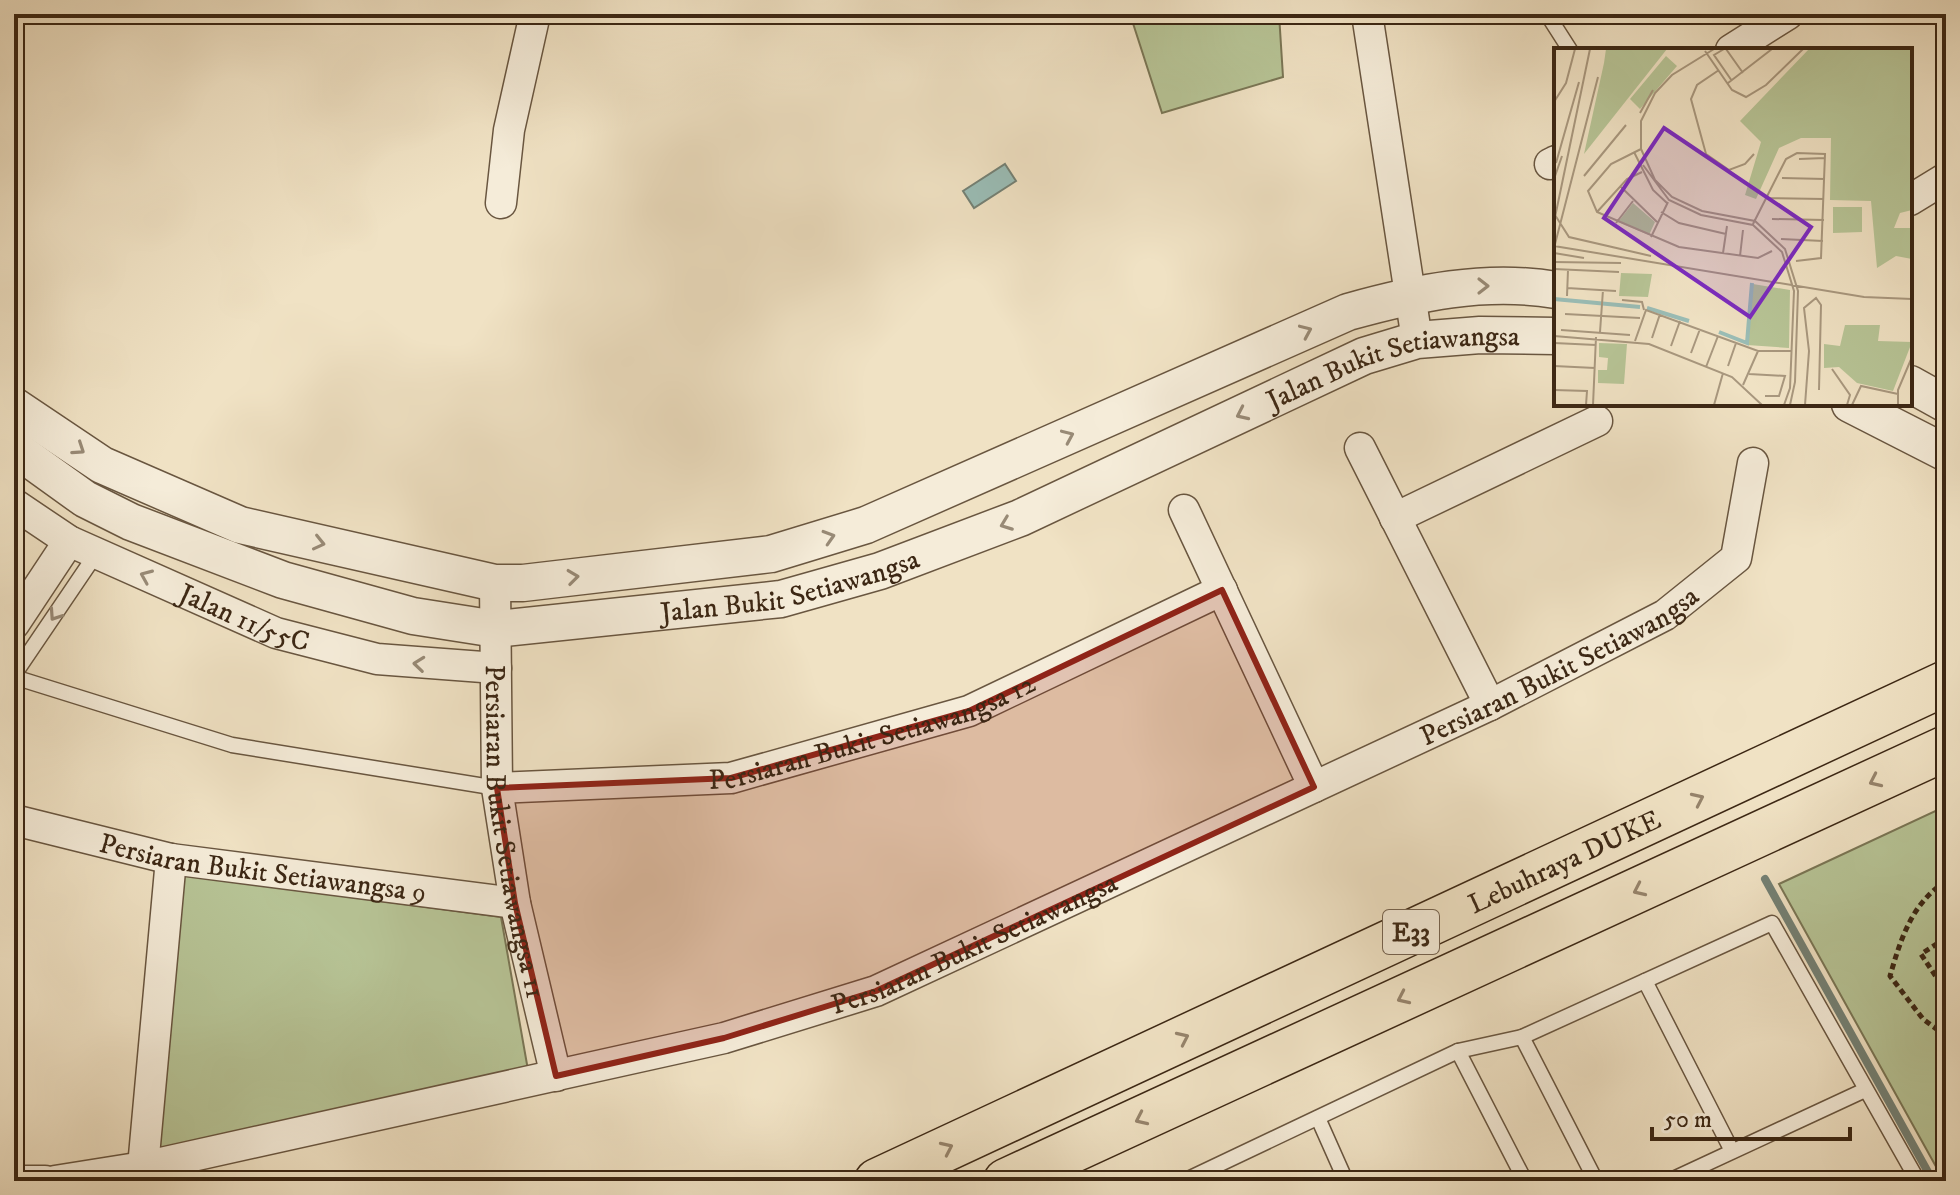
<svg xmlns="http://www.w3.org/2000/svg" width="1960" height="1195" font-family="'IM FELL DW Pica',serif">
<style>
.green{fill:#b7c496;stroke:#7a7655;stroke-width:2}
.water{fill:#9abdb6;stroke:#748175;stroke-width:2}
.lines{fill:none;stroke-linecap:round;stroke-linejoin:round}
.stream{stroke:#748175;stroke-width:8}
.service-casing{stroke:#695640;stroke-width:17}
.minor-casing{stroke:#695640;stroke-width:33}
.tertiary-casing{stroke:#695640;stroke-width:39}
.motorway-casing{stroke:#3c2714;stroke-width:47}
.path{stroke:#3c2714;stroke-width:5;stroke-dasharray:6 4;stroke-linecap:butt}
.service{stroke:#f5ecd9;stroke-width:14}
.minor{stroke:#f5ecd9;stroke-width:30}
.tertiary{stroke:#f5ecd9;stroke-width:36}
.motorway{stroke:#f0e2c4;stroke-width:44}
.oneway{stroke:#988a76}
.oneway2{stroke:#96846c}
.marked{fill:#8f2418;fill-opacity:0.2;stroke:#8f2418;stroke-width:6;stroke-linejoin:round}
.labels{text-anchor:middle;stroke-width:8;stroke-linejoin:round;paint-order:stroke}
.shield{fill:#f5ecd9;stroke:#74624f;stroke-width:2}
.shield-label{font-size:26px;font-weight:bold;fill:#3c2714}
.street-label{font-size:28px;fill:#3c2714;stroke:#f5ecd9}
.inset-river{fill:none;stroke:#9abdb6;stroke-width:4}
.inset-road{fill:none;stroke:#a8977e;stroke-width:2}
.view{fill:#7b2cbf;fill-opacity:0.15;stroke:#7b2cbf;stroke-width:4}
.inset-edge{fill:none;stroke:#3c2714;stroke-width:4}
</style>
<rect width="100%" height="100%" fill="#f0e2c4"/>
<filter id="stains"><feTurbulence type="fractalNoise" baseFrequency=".0025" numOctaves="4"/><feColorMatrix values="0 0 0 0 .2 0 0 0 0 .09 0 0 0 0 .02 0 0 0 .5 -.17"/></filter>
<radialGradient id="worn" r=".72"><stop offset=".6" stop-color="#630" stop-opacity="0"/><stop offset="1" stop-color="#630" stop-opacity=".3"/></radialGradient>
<!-- green -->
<g class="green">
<polygon points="1130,14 1279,14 1283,77 1162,113"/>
<polygon points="1946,806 1946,1181 1944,1181 1779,884"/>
<polygon points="180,874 501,917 528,1070 157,1150"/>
</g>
<!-- water -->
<polygon class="water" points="1005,164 1016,181 974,208 963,191"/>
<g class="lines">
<!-- stream -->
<polyline class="stream" points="1765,879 1933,1181"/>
<defs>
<g id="service">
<polyline points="1547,14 1570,50"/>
<polyline points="14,675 96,554"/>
<polyline points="14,677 232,745 497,788"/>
<polyline points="1645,981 1732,1151"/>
<polyline points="1522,1037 1596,1181"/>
<polyline points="1458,1051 1525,1181"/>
<polyline points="1318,1118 1346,1181"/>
<polyline points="1184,1181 1458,1051 1522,1037 1772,923 1918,1181"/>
<polyline points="1669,1181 1865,1090"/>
</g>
<g id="minor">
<polyline points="1367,14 1417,340"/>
<polyline points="1731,50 1788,14"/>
<polyline points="1550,164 1556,161"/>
<polyline points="1910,200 1946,178"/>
<polyline points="501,203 509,130 535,14"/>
<polyline points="1360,448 1490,705"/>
<path id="s1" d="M14 504 69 541 276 633 377 659 496 668"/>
<polyline points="1184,510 1314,787"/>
<polyline points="1395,518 1597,421"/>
<path id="s2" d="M495 583 497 788 515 903 556 1076"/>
<polyline points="14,624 69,541"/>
<path id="s3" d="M497 788 731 778 969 711 1222 590"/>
<path id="s4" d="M14 820 171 859 515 903"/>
<polyline points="143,1167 171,859"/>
<polyline points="14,1181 45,1181"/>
<path id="s5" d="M55 1181 143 1167 724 1038 876 991 1490 705 1665 615 1736 558 1753 463"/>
</g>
<g id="tertiary">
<polyline points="1910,384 1946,404"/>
<polyline points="1850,404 1946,453"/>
<path d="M14 406 102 465 240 525 495 583H523L771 554 866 525 1348 312C1416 293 1485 278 1556 290"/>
<path id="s6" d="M14 448 85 499 131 522 283 580 413 616 496 629 781 599 880 571 1020 518 1364 356 1417 340 1480 335 1556 336"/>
</g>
<g id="motorway">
<path id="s7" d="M877 1181 1946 683"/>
<polyline points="1006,1181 1946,748"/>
</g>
</defs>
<!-- service casing -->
<use href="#service" class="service-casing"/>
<!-- minor casing -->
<use href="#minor" class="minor-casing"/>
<!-- tertiary casing -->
<use href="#tertiary" class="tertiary-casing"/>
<!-- motorway casing -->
<use href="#motorway" class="motorway-casing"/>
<!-- path -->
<g class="path">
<path d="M1946 881C1912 903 1901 938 1890 976L1923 1019 1946 1036"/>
<polyline points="1946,938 1921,954 1946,992"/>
</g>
<!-- service -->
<use href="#service" class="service"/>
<!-- minor -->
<use href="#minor" class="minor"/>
<!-- tertiary -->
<use href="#tertiary" class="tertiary"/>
<!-- motorway -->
<use href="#motorway" class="motorway"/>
</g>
<!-- one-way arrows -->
<defs><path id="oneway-chevron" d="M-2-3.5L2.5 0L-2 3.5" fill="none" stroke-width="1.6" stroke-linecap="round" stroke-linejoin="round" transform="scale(2)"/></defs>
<g class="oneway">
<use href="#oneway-chevron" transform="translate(1483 286)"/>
<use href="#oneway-chevron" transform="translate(1306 331) rotate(-24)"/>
<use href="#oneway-chevron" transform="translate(1242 414) rotate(155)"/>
<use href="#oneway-chevron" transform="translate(1068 436) rotate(-24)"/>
<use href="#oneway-chevron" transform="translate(79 449) rotate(34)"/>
<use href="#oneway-chevron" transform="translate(1006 524) rotate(159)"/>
<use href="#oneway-chevron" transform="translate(829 537) rotate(-17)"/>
<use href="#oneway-chevron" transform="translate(319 543) rotate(13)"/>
<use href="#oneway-chevron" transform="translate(146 576) rotate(-157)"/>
<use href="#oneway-chevron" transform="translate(573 577) rotate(-7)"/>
<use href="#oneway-chevron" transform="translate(55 615) rotate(124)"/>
<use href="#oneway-chevron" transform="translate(419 664) rotate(-174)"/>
</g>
<g class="oneway2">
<use href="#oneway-chevron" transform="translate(1875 781) rotate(155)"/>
<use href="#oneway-chevron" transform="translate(1698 799) rotate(-25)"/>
<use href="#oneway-chevron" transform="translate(1639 890) rotate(155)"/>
<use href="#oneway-chevron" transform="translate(1403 998) rotate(155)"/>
<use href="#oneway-chevron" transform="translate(1183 1038) rotate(-25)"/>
<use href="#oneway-chevron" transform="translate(1141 1119) rotate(155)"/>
<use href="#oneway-chevron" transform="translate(947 1148) rotate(-25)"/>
</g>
<!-- marked area -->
<path class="marked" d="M1222 590 1314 787 876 991 724 1038 556 1076 515 903 497 788 731 778 969 711Z"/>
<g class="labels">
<!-- shield labels -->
<rect class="shield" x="1383" y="910" width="56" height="44" rx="6"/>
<g class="shield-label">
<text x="1411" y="941">E33</text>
</g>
<!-- street labels -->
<g class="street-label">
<text dy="10" stroke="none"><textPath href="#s6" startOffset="1466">Jalan Bukit Setiawangsa</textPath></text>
<text dy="10" stroke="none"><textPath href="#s6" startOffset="818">Jalan Bukit Setiawangsa</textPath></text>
<text dy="10" stroke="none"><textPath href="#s1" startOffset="258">Jalan 11/55C</textPath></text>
<text dy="10" stroke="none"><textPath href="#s5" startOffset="1600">Persiaran Bukit Setiawangsa</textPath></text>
<text dy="10" stroke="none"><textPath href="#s3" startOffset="382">Persiaran Bukit Setiawangsa 12</textPath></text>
<text dy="10" stroke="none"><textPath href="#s2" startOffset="250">Persiaran Bukit Setiawangsa 11</textPath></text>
<text dy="10" stroke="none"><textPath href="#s7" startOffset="758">Lebuhraya DUKE</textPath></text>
<text dy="10" stroke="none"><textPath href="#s4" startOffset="254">Persiaran Bukit Setiawangsa 9</textPath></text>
<text dy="10" stroke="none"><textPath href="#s5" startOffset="952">Persiaran Bukit Setiawangsa</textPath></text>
</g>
</g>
<!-- overview -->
<g transform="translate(1554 48)">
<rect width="358" height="358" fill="#f0e2c4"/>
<path d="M52 1H113L30 106 50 15ZM255 1H358V162L346 165 340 180H358V211L342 208 323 220 317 153 276 152 277 90H247L225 100 202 151 191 147 207 94 186 73ZM112 8 123 18 86 61 76 51ZM79 155 101 174 95 187 64 174ZM279 159H308V184L279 185ZM67 225 98 226 94 249 65 248ZM199 236 236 242 235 300 193 297ZM291 277H326L324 293 358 294 339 343 303 335 285 319 270 320V296L286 298ZM45 295 73 296 70 336 44 335V322H53L54 310 45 309Z" fill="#b7c496"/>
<path class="inset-river" d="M0 251 86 259M93 260 135 273M165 284 193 295 198 235"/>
<path class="inset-road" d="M160 1 118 27 101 45 87 73V101L101 132 118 149 148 163 201 173 231 201 244 243 241 334 236 357M170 1 160 7 178 33M172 1 189 25M151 3 178 42 192 49 212 37 249 1M165 22 143 37 137 51 152 106 175 122 191 116 200 106M174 35 218 1M0 54 12 35 21 1M86 65 99 42M87 101 57 116 34 143 43 164 125 199 204 210 218 203M80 104 99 142 113 155M245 111 271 110M2 115 25 34M89 117 115 152 147 167 199 177 228 204 240 243 236 340 230 357M30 128 72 77M228 130 271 131M0 131 8 108M66 138 103 174M212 150 270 151M43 164 73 131 88 124M107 164 125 175 172 186M1 167 15 189 97 208M218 171 270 172M0 174 36 1M62 175 79 153M199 176 232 111 243 105 271 106 267 210 242 213M97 189 114 154M227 191 269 193M0 198 310 249 358 251M0 200 44 29M0 205 30 210M169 205 173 178M186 208 189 182M0 214 67 215M0 221 65 224M13 240 62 243M13 248 14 222M68 252 88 254 90 262M11 266 86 270M7 282 76 287M46 284 49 242M0 288 95 296 178 329 208 357M98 290 106 266M81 293 92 262 204 303H238M0 295 42 297M117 298 126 273M137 305 146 281M0 318 41 320M174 318 182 295M152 319 164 288M278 321 296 347 293 357M195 326 231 328 225 348H211M189 337 204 303M0 342 33 343 32 357M39 357 42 289M160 357 169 325M251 357 255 303 250 260 262 250 267 257 265 342M298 357 307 338 344 346M344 357V342L358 309"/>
<path class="view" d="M110 80 257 179 196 269 50 170Z"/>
<rect width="358" height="358" class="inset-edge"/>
</g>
<!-- margin -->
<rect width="1960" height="1195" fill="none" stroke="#f0e2c4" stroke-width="48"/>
<rect x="16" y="16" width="1928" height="1163" fill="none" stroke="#3c2714" stroke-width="4"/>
<rect x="24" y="24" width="1912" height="1147" fill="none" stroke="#3c2714" stroke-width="2"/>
<!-- scale -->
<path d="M1652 1127v12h198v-12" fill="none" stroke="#3c2714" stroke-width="4"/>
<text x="1664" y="1127" font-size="24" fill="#3c2714" stroke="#f5ecd9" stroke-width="6" paint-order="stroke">50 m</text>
<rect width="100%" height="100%" filter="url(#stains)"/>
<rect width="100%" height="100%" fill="url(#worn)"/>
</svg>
